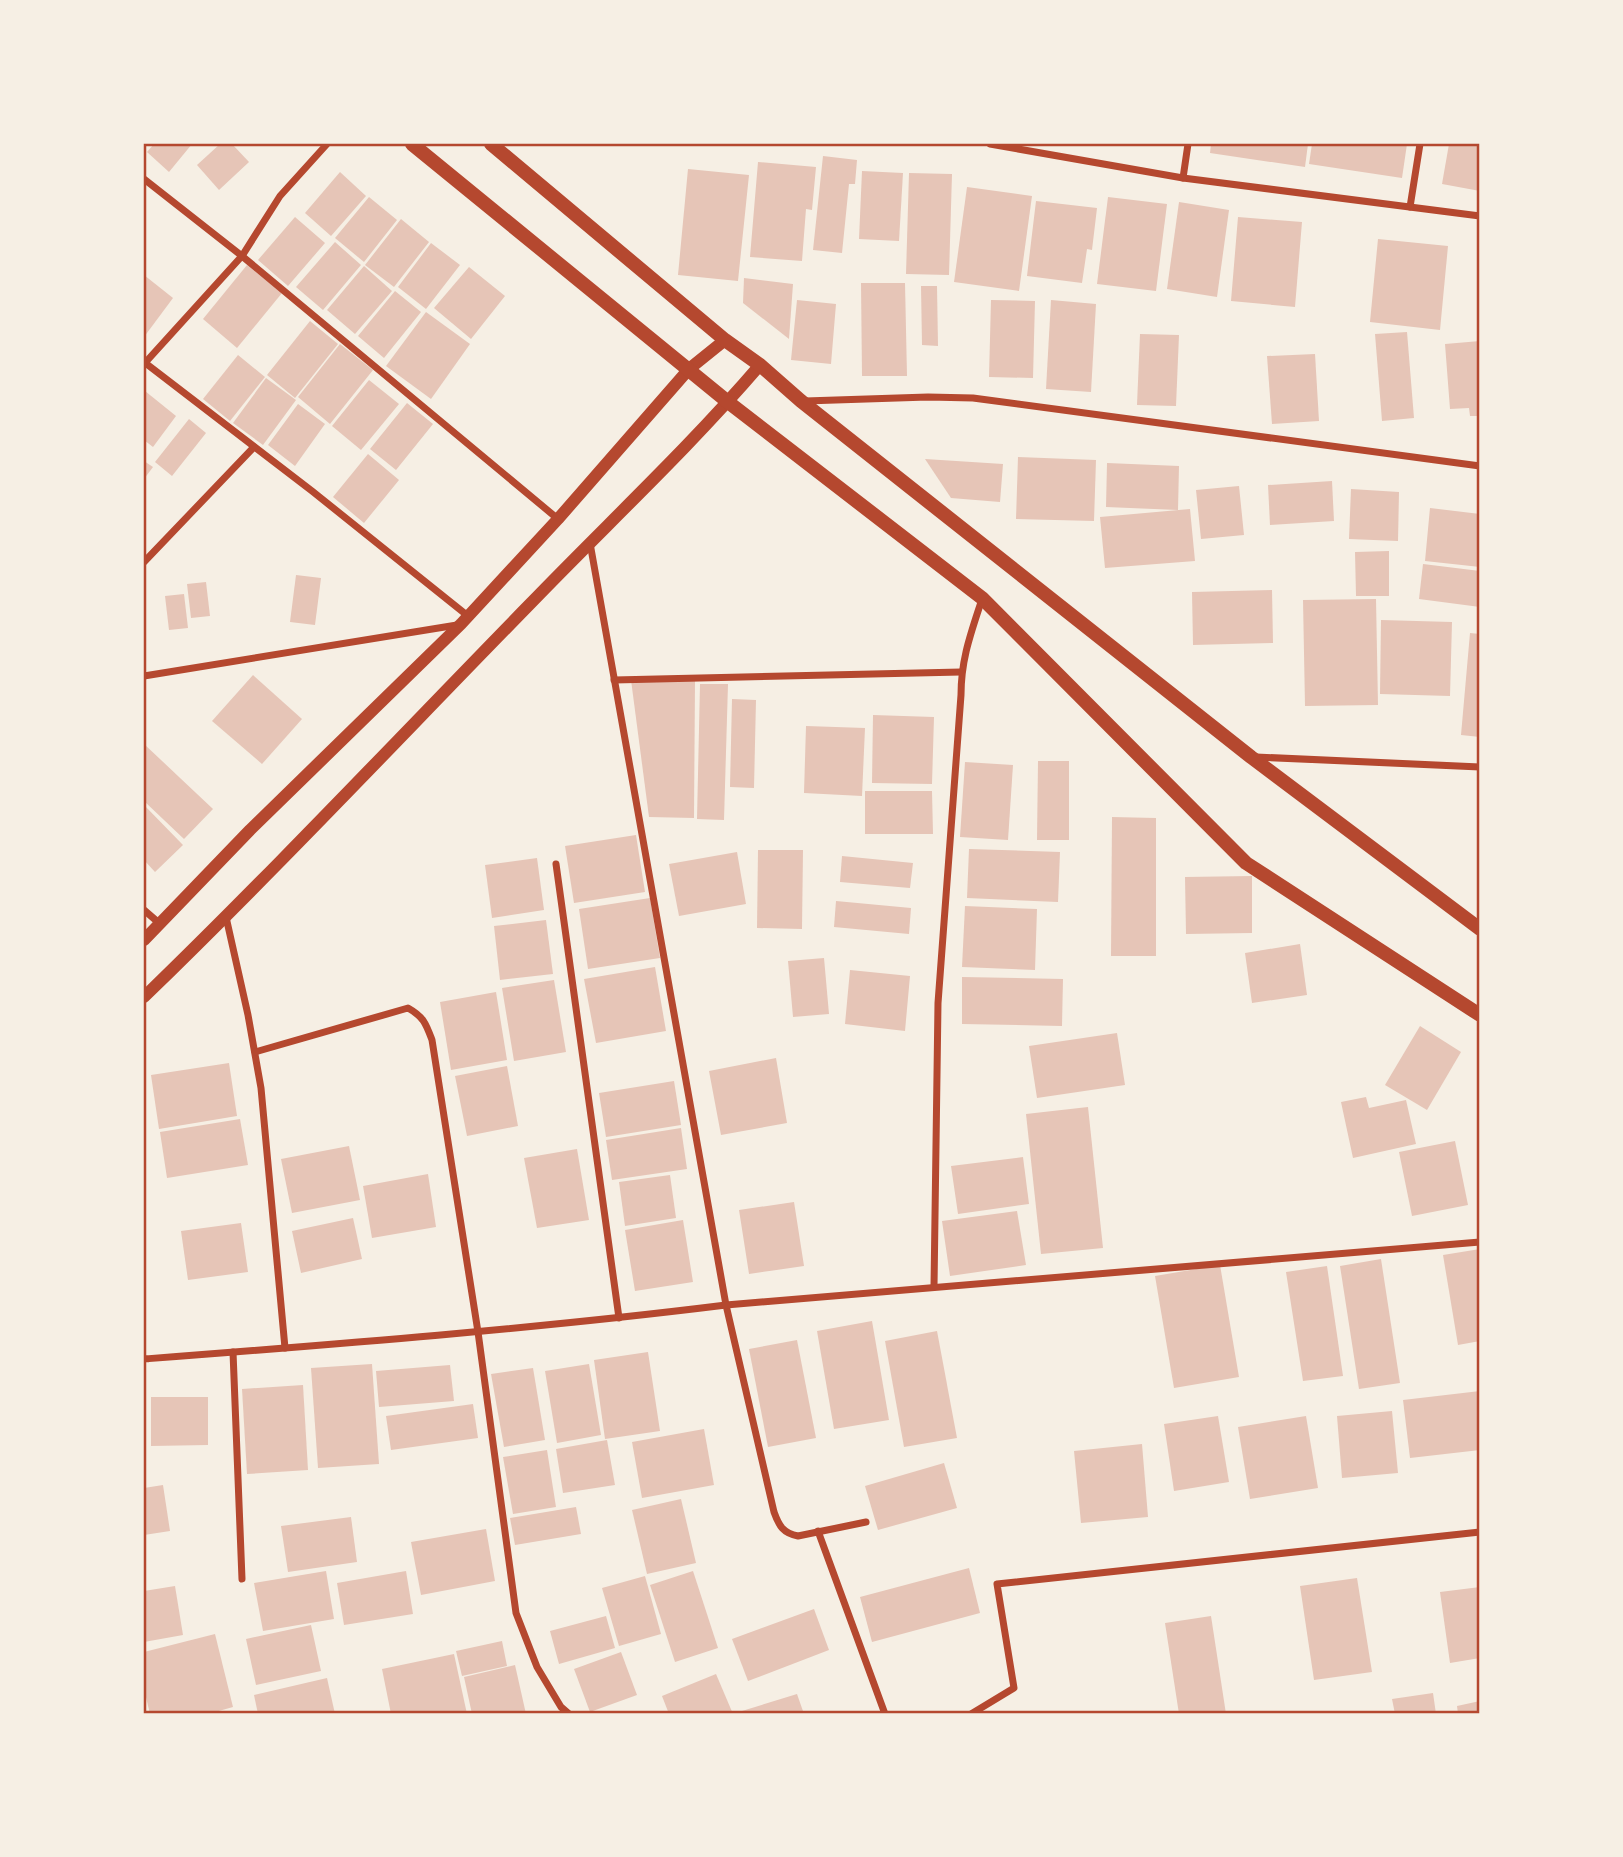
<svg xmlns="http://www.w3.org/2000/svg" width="1623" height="1857" font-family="'Open Sans',sans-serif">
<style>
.building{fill:#e6c5b7}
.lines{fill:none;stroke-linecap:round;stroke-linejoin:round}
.minor{stroke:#b5482f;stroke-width:7}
.tertiary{stroke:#b5482f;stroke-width:12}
.secondary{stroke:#b5482f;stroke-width:14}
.neatline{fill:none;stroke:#b5482f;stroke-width:2.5}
</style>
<rect width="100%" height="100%" fill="#f6efe4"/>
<!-- building -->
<g class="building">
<polygon points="154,144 192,144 169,172 147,152"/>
<polygon points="220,144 232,144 249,162 219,190 197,165"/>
<polygon points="1211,144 1308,144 1305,167 1210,153"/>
<polygon points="1312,144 1407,144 1402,178 1309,164"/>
<polygon points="1449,144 1480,144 1480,191 1442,184"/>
<polygon points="823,156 857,160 855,184 849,184 842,253 813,250"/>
<polygon points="758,162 816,167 812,210 806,209 802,261 750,257"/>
<polygon points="688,169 749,175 738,281 678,275"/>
<polygon points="862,171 903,173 899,241 859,239"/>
<polygon points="340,172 366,196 331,236 305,213"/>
<polygon points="909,173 952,174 949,275 906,274"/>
<polygon points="967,187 1032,196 1019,291 954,282"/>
<polygon points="369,197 397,220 364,262 335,238"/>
<polygon points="1108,197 1167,204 1156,291 1097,284"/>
<polygon points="1036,201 1097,208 1092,250 1087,249 1082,283 1027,276"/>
<polygon points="1179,202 1229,210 1217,297 1167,289"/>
<polygon points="295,217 325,243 288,286 258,260"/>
<polygon points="1238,217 1302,222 1295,307 1231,301"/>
<polygon points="401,219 429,242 394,287 365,265"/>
<polygon points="1378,239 1448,246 1440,330 1370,322"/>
<polygon points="335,242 361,265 323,310 296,287"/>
<polygon points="431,243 460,265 426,309 398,287"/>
<polygon points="247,265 282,293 237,348 203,319"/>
<polygon points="364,266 392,291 355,334 327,310"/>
<polygon points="469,267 505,296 471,339 434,308"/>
<polygon points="144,275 173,298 144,337"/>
<polygon points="744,278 793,284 789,339 743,303"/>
<polygon points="861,283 905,283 907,376 862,376"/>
<polygon points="921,286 937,286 938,346 922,345"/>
<polygon points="395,291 421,312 384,358 358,336"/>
<polygon points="797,300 836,304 831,364 791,360"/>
<polygon points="991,300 1035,301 1033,378 989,377"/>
<polygon points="1051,300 1096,304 1091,392 1046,389"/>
<polygon points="426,312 470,344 431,399 386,366"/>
<polygon points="310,321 338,344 295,398 267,375"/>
<polygon points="1407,332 1414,418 1382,421 1375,334"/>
<polygon points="1140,334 1179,335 1176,406 1137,405"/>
<polygon points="1480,341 1480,416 1470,416 1469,408 1450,409 1445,344"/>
<polygon points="340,344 373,370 330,424 298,397"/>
<polygon points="1315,354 1319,421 1272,424 1267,356"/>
<polygon points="238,355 265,377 230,421 203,399"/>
<polygon points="266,378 296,400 263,445 233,423"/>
<polygon points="369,380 399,404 361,450 332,426"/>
<polygon points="145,391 176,416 153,447 144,440"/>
<polygon points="407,403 433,424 396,470 370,449"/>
<polygon points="298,404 325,424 295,466 268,445"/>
<polygon points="189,419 206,433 172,476 155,462"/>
<polygon points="368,454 399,480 364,523 333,497"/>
<polygon points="1018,457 1096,460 1094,521 1016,519"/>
<polygon points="925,459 1003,464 1000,502 951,498"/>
<polygon points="144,461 153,467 144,479"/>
<polygon points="1107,463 1179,466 1178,510 1106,507"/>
<polygon points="1332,481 1334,521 1270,525 1268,485"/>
<polygon points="1239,486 1244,535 1201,539 1196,490"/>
<polygon points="1351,489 1399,492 1398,541 1349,539"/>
<polygon points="1430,508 1480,514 1480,567 1425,561"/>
<polygon points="1190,509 1195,561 1105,568 1100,517"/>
<polygon points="1389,551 1389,596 1356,596 1355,552"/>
<polygon points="1423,564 1480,571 1480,607 1419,599"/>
<polygon points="296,575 321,578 315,625 290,622"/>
<polygon points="206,582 210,616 191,618 187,584"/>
<polygon points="1272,590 1273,643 1193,645 1192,592"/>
<polygon points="184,594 188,628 169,630 165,596"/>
<polygon points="1376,599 1378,705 1305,706 1303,600"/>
<polygon points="1381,620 1452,622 1450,696 1380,694"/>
<polygon points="1470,633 1480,634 1480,737 1461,735"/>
<polygon points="253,675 302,719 262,764 212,721"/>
<polygon points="631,680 695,681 694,818 649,817"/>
<polygon points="700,684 728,684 724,820 697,819"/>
<polygon points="732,699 756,700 754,788 730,787"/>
<polygon points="873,715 934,717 932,784 872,783"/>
<polygon points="806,726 865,728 862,796 804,793"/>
<polygon points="144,744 213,809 184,839 144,801"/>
<polygon points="1038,761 1069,761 1069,840 1037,840"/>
<polygon points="965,762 1013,765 1008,840 960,837"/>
<polygon points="865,791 932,791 933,834 865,834"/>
<polygon points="144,805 183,845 155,872 144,860"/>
<polygon points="1112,817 1156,818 1156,956 1111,956"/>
<polygon points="636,835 645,892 574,903 565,846"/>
<polygon points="969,849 1060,852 1058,902 967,898"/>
<polygon points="758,850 803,850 802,929 757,928"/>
<polygon points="737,852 746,904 679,916 669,864"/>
<polygon points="842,856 913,863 910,888 840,882"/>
<polygon points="537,858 544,910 492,918 485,865"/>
<polygon points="1252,876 1252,933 1186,934 1185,877"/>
<polygon points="650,898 660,958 588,969 579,909"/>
<polygon points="836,901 911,908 909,934 834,927"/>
<polygon points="965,906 1037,909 1035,970 962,967"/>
<polygon points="546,920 553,974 500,980 494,926"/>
<polygon points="1300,944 1307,995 1252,1003 1245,953"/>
<polygon points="824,958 829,1014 793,1017 788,961"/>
<polygon points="655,967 666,1031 596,1043 584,979"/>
<polygon points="850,970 910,976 905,1031 845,1024"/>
<polygon points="962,977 1063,979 1062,1026 962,1024"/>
<polygon points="554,980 566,1052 514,1061 502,988"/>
<polygon points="496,992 507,1060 451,1070 440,1002"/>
<polygon points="1420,1026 1461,1052 1427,1110 1385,1085"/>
<polygon points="1117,1033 1125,1085 1037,1098 1029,1046"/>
<polygon points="776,1058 787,1123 721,1135 709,1071"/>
<polygon points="229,1063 237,1116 159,1129 151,1075"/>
<polygon points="507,1066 518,1126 467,1136 455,1076"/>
<polygon points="674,1081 681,1125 606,1137 599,1093"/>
<polygon points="1366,1097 1369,1108 1406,1100 1416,1144 1353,1158 1341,1102"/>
<polygon points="1088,1107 1103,1248 1041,1254 1026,1114"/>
<polygon points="240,1119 248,1165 167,1178 160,1132"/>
<polygon points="681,1128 687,1169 612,1180 606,1140"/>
<polygon points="1455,1141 1468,1205 1412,1216 1399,1152"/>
<polygon points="349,1146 360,1200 292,1213 281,1159"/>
<polygon points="577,1149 589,1220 537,1228 524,1158"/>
<polygon points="1023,1157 1029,1204 958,1214 951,1166"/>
<polygon points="428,1174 436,1227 372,1238 363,1186"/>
<polygon points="670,1175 676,1218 625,1226 619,1182"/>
<polygon points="794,1202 804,1266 749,1274 739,1210"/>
<polygon points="1017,1211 1026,1265 950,1276 942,1221"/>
<polygon points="353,1218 362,1259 301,1273 292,1231"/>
<polygon points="683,1220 693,1282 635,1291 625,1230"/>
<polygon points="241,1223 248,1272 188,1280 181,1231"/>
<polygon points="1480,1249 1480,1341 1458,1345 1443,1255"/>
<polygon points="1381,1259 1400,1383 1359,1389 1340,1266"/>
<polygon points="1220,1265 1239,1377 1174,1388 1155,1276"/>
<polygon points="1327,1266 1343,1376 1303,1381 1286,1272"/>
<polygon points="872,1321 889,1420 834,1429 817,1331"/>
<polygon points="937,1331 957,1438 904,1447 885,1341"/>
<polygon points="797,1340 816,1438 768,1447 749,1349"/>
<polygon points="648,1352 660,1431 605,1439 594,1360"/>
<polygon points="372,1364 379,1464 318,1468 311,1368"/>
<polygon points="589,1364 601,1435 557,1443 545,1371"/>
<polygon points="450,1365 454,1401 379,1407 376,1371"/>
<polygon points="533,1368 545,1440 504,1447 491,1374"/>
<polygon points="303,1385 308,1470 247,1474 242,1389"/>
<polygon points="1480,1391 1480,1450 1410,1458 1403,1400"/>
<polygon points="151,1397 208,1397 208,1445 151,1446"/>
<polygon points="473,1404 478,1438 391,1450 386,1416"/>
<polygon points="1392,1411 1398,1473 1342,1478 1337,1416"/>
<polygon points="1218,1416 1229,1482 1174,1491 1164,1424"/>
<polygon points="1306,1416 1318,1488 1250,1499 1238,1427"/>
<polygon points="704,1429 714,1485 642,1498 632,1442"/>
<polygon points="607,1440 615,1485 563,1493 556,1449"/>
<polygon points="1142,1444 1148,1517 1081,1523 1074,1451"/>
<polygon points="547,1450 556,1507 513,1514 503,1457"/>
<polygon points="944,1463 957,1508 878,1530 865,1486"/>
<polygon points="163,1485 170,1531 144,1535 144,1488"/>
<polygon points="681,1499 696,1563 647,1574 632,1510"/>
<polygon points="576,1507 581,1534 515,1545 510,1518"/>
<polygon points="351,1517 357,1562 288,1572 281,1526"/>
<polygon points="486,1529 495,1581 421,1595 411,1542"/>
<polygon points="969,1568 980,1613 872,1642 860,1597"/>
<polygon points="326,1571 334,1619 263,1631 254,1583"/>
<polygon points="406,1571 413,1614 344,1625 337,1583"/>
<polygon points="693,1571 718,1648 675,1662 650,1585"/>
<polygon points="645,1576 661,1634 619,1646 602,1588"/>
<polygon points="1357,1578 1372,1672 1314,1680 1300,1586"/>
<polygon points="175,1586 183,1635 144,1642 144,1591"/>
<polygon points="1480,1587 1480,1658 1450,1663 1440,1592"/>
<polygon points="814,1609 829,1650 748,1681 732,1639"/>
<polygon points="606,1616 615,1648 559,1664 550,1631"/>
<polygon points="1211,1616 1226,1714 1179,1714 1165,1623"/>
<polygon points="311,1625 321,1671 256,1685 246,1639"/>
<polygon points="215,1634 233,1707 208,1714 150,1714 144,1689 144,1652"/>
<polygon points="502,1641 507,1666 462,1676 456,1651"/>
<polygon points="621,1652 637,1695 590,1712 574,1669"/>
<polygon points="454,1654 467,1714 391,1714 382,1669"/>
<polygon points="515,1665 526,1714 472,1714 464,1677"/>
<polygon points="716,1674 733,1714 669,1714 662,1696"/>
<polygon points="327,1678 335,1714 258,1714 254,1695"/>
<polygon points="1433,1693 1436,1714 1395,1714 1392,1699"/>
<polygon points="797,1694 804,1714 743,1714 742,1711"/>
<polygon points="1480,1701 1480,1714 1458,1714 1457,1706"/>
</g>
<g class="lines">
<!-- minor -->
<g class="minor">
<polyline points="990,144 1183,178 1480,216"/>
<polyline points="1183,178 1188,144"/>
<polyline points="144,179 242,256 558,519"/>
<polyline points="1410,207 1420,144"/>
<polyline points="144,362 312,491 468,616"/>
<polyline points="144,364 242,256 280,196 327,144"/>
<polyline points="805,401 928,397 973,398 1480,466"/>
<path d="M590 543 726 1305 774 1512C779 1526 783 1533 798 1536L866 1522"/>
<polyline points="144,562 254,447"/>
<polyline points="144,676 457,625"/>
<polyline points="614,680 961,672"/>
<polyline points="1256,757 1480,767"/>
<polyline points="556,864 619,1318"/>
<polyline points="144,910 159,923"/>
<polyline points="226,917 248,1015 261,1088 285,1348"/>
<path d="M255 1052 408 1008C424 1017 426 1024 432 1040L478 1332 516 1613 537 1667 561 1707 569 1714"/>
<path d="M934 1287 938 1003 961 695C961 659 971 633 982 599"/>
<polyline points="233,1352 242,1579"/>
<path d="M144 1359C338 1344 533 1329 726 1305L1480 1242"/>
<polyline points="818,1531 885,1714"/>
<polyline points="971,1714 1014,1688 997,1584 1480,1532"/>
</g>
<!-- tertiary -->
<g class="tertiary">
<polyline points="144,940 250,830 461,624 558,519 689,369 725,340"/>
<path d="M144 997C275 870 401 736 529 605 606 525 688 449 760 365"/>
</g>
<!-- secondary -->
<g class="secondary">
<polyline points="412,144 728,402 982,598 1246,863 1480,1015"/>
<polyline points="491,144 725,340 760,365 801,401 1251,757 1480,929"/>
</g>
</g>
<!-- border -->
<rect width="1623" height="1857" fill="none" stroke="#f6efe4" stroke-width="290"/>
<rect x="145" y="145" width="1333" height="1567" class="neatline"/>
</svg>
